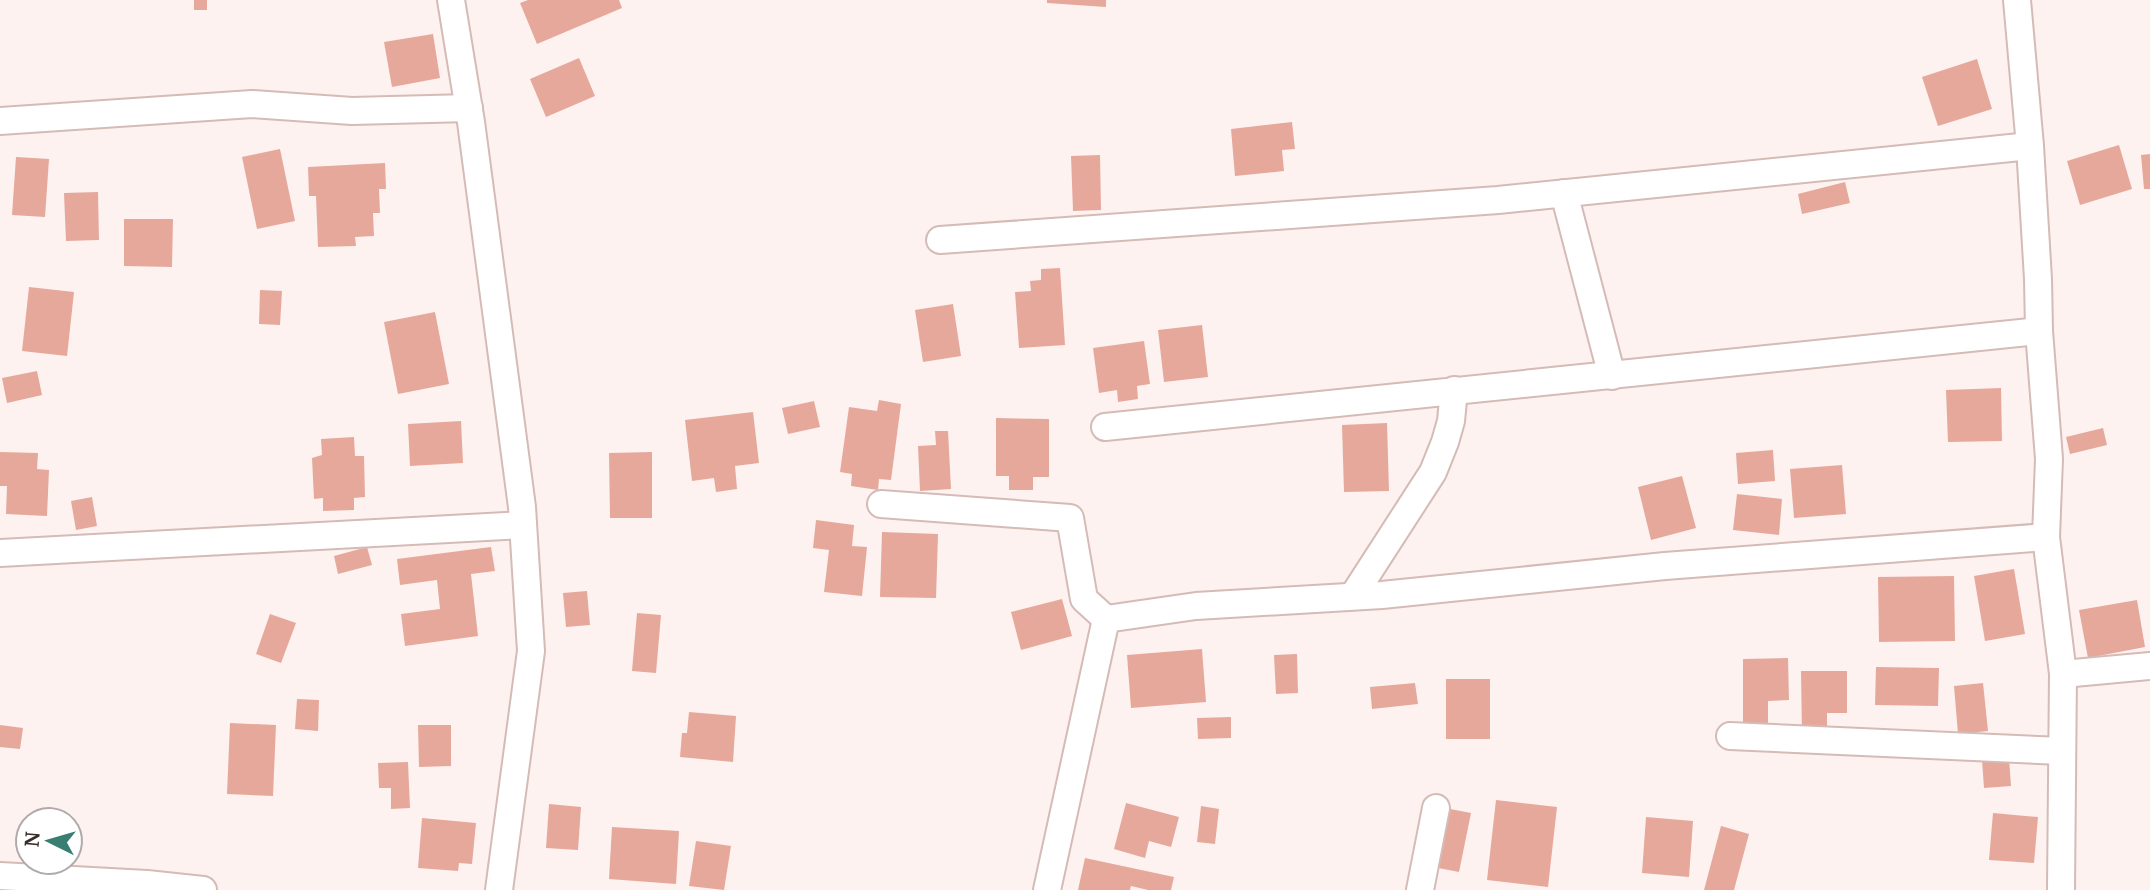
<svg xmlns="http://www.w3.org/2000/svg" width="2150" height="890" font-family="Merriweather,serif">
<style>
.building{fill:#e6a89b}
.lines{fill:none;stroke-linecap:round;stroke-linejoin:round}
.minor-casing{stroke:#d5bbb6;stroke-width:30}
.minor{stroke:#fff;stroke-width:26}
</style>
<rect width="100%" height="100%" fill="#fdf2f0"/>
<!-- building -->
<g class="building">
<rect x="194" y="0" width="13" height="10"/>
<polygon points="528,0 619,0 622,8 537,44 520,3"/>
<polygon points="1047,0 1106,0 1106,7 1047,3"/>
<polygon points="433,34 440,78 392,87 384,42"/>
<polygon points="579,58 595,96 546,117 530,79"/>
<polygon points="1977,59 1992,109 1938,126 1922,77"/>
<polygon points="1292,122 1295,149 1282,150 1284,171 1235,176 1231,129"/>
<polygon points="2119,145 2132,189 2080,205 2067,161"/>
<polygon points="280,149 295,221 257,229 242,157"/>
<polygon points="2150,154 2150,189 2144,189 2141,155"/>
<polygon points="1100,155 1101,210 1073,211 1071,156"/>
<polygon points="16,157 49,159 45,217 12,215"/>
<polygon points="385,163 386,189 379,189 380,213 373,213 374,236 355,237 356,246 318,247 316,196 309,196 308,167"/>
<polygon points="1845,182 1850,203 1802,214 1798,194"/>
<polygon points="98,192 99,240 66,241 64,193"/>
<polygon points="124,219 173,219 172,267 124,266"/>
<polygon points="1060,268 1065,345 1019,348 1015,292 1031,291 1030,281 1041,280 1041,269"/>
<polygon points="29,287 74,292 67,356 22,351"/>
<polygon points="260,290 282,291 280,325 259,324"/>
<polygon points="953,304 961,356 923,362 915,310"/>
<polygon points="435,312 449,384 398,394 384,322"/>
<polygon points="1202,325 1208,377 1164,382 1158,330"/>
<polygon points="1144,341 1150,384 1137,386 1138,399 1118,402 1117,390 1099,393 1093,348"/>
<polygon points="37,371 42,395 7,403 2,378"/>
<polygon points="2001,388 2002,441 1948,442 1946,390"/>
<polygon points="879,400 901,404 891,480 879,479 878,490 851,486 852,474 840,472 849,407 877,411"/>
<polygon points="814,401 820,427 788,434 782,408"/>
<polygon points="753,412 759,463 735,466 737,489 716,492 714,478 692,481 685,420"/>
<polygon points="996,418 1049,419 1049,477 1033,477 1033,490 1009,490 1009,476 996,476"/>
<polygon points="461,421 463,463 410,466 408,424"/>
<polygon points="1387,423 1389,491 1344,492 1342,425"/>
<polygon points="2103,428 2107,445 2070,454 2066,437"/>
<polygon points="935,431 948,431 951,489 920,491 918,446 936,445"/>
<polygon points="354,437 355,456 364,456 365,497 354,498 354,510 323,511 323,498 314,499 312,458 322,455 321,439"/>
<polygon points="1773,450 1775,481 1738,484 1736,453"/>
<polygon points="0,452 38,453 37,469 49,470 47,516 6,514 7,486 0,486"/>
<polygon points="652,452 652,518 610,518 609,453"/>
<polygon points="1842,465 1846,514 1794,518 1790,469"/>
<polygon points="1682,476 1696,528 1651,540 1638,487"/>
<polygon points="1737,494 1782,499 1779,535 1733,530"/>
<polygon points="92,497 97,526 76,530 71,501"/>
<polygon points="816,520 854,525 852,546 867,547 862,596 824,592 829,550 813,548"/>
<polygon points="882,532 938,534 936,598 880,597"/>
<polygon points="367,547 372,565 338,574 334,556"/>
<polygon points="491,547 495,571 471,574 478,636 405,646 401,614 440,609 437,580 400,585 397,559"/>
<polygon points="2014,569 2025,634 1985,641 1974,576"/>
<polygon points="1954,576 1955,641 1879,642 1878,577"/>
<polygon points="587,591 590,625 566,627 563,593"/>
<polygon points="1062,599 1072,636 1021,650 1011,612"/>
<polygon points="2137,600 2145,647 2088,658 2079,610"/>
<polygon points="637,613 661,615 656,673 632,671"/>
<polygon points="270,614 296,623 281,663 256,654"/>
<polygon points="1202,649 1206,702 1131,708 1127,655"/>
<polygon points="1297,654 1298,693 1276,694 1274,655"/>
<polygon points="1788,658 1789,700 1768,701 1768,723 1743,723 1743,659"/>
<polygon points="1876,667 1939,668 1938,706 1875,705"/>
<polygon points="1801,671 1847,671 1847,713 1827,713 1827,735 1802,735"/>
<rect x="1446" y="679" width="44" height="60"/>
<polygon points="1415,683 1418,704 1372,709 1370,687"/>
<polygon points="1983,683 1988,731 1958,734 1954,686"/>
<polygon points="297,699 319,700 318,731 295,729"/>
<polygon points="689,712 736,716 733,762 680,757 682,733 687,733"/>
<polygon points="1231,717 1231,738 1198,739 1197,718"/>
<polygon points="230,723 276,725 273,796 227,794"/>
<polygon points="0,725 23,728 20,749 0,747"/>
<polygon points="418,725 451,725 451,766 419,767"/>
<polygon points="2009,758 2011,786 1984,788 1982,760"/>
<polygon points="408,762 410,808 391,809 391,788 379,788 378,763"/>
<polygon points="1496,800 1557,807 1548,887 1487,880"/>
<polygon points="1126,803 1179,817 1171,847 1149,841 1145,858 1114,849"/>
<polygon points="549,804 581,807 578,850 546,848"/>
<polygon points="1201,806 1219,809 1215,844 1197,842"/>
<polygon points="1440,807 1471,813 1459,872 1428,866"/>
<polygon points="1993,813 2038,817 2034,863 1989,860"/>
<polygon points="1646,817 1693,821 1689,877 1642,873"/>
<polygon points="422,818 476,823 472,864 459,863 458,871 418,868"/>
<polygon points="1721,826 1749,834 1734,890 1704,890"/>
<polygon points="612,827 679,831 676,884 609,879"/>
<polygon points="696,841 731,846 724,890 689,886"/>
<polygon points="1085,858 1174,877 1171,890 1148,890 1131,886 1130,890 1078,890"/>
</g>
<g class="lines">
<defs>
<g id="minor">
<polyline points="451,0 471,122 522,507 531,651 499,890"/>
<polyline points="2017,0 2030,146 2038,279 2039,331 2049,459 2046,537 2063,674 2061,890"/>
<polyline points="0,121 252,104 352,111 469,108"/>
<polyline points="1564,193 1612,376"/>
<polyline points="940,240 1498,200 2030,146"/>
<polyline points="1105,427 2039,331"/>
<polyline points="881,504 1070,518 1084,599 1106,619"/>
<polyline points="0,553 523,525"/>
<polyline points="1353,596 1433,472 1445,442 1451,421 1454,390"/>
<polyline points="2063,674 2150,666"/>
<polyline points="1730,736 2062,751"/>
<polyline points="0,876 147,884 203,890"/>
<polyline points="1047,890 1106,619 1196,606 1382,595 1665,566 2046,537"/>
<polyline points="1420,890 1436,808"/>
</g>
</defs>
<!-- minor casing -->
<use href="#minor" class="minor-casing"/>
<!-- minor -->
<use href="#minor" class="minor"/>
</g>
<!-- north arrow -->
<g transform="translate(49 841) rotate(275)"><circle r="33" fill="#ffffff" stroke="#afabaa" stroke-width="2"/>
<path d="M0-5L12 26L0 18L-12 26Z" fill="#397e73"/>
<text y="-10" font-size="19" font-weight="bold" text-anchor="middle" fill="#362c2a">N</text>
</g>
</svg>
